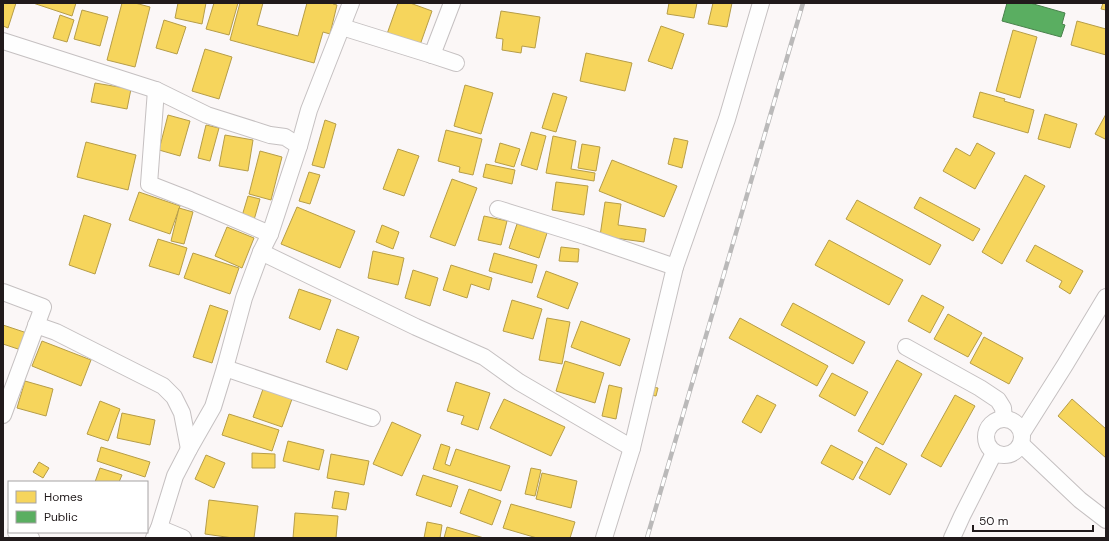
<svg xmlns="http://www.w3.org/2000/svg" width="1109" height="541" font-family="'DM Sans',sans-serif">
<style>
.homes{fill:#f6d55c;stroke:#b69d48}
.public{fill:#5aae61;stroke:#49824c}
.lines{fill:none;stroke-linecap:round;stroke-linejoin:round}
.minor-casing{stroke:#c5c0c1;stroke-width:18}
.minor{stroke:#fefefe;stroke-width:16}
.rail-casing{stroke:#bab9b9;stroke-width:4.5}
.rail{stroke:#fff;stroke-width:3;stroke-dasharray:9;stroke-linecap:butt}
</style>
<rect width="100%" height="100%" fill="#fbf7f7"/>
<!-- homes -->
<g class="homes">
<polygon points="3,3 16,3 8,28 3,26"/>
<polygon points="33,3 76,3 72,16"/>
<polygon points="122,3 135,3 150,7 135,67 107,60"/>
<polygon points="178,3 206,3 202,24 175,18"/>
<polygon points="214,3 238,3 229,35 206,29"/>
<polygon points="240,3 263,3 257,25 298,36 307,3 333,3 333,4 337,5 330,34 323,32 314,63 230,40"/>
<polygon points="398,3 410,3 432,11 420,45 387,34"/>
<polygon points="669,3 697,3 694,18 667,14"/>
<polygon points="713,3 732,3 727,27 708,24"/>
<polygon points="1103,3 1106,3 1106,10 1101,9"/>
<polygon points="82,10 108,17 100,46 74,39"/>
<polygon points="501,11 540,17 535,48 522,46 521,53 502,50 503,39 496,38"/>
<polygon points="60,15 74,20 67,42 53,38"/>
<polygon points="164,20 186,27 177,54 156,48"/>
<polygon points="1077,21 1106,29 1106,55 1071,45"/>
<polygon points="661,26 684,34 672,69 648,61"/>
<polygon points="1013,30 1037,37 1020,98 996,91"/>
<polygon points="205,49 232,57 219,99 192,91"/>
<polygon points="586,53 632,63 625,91 580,81"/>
<polygon points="95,83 131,89 127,109 91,102"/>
<polygon points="465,85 493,93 481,134 454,126"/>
<polygon points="980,92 1005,99 1004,101 1034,110 1028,133 973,117"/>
<polygon points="553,93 567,97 556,132 542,128"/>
<polygon points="1045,114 1077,124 1070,148 1038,139"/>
<polygon points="1106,114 1106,137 1105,139 1095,134"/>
<polygon points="168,115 190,121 180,156 159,150"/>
<polygon points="325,120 336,124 324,168 312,165"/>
<polygon points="206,125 219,128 210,161 198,158"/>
<polygon points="446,130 482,139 473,175 459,172 460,167 438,161"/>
<polygon points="531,132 546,136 537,170 521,165"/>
<polygon points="225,135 253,140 248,171 219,166"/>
<polygon points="553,136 576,141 571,169 595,173 594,181 546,173"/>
<polygon points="674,138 688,141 682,168 668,164"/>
<polygon points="86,142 136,155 128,190 77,177"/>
<polygon points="500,143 520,149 514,167 495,162"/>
<polygon points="977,143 995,153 975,189 943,171 956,148 970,156"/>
<polygon points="582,144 600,147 596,171 578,168"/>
<polygon points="398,149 419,156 404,196 383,189"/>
<polygon points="260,151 282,157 271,200 249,194"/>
<polygon points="612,160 677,186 664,217 599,191"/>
<polygon points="486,164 515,170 512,184 483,177"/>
<polygon points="309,172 320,175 310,204 299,201"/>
<polygon points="1025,175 1045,186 1002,264 982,252"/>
<polygon points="452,179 477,188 455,246 430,237"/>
<polygon points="556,182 588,186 584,215 552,210"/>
<polygon points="139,192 180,206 170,234 129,220"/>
<polygon points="248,196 260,199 254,220 242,216"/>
<polygon points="920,197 980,229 973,241 914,208"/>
<polygon points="857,200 941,245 930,265 846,219"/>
<polygon points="605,202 621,204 618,225 646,229 644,242 600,236"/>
<polygon points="297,207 355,231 340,268 281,244"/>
<polygon points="179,208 193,212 184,244 171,241"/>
<polygon points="84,215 111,224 95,274 69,265"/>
<polygon points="484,216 507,221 501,245 478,240"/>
<polygon points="517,224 547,233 539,258 509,248"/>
<polygon points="382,225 399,232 393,249 376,242"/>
<polygon points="227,227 254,238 242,268 215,256"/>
<polygon points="158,239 187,248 179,275 149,266"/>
<polygon points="829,240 903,280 889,305 815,265"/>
<polygon points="1035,245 1083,271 1070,294 1059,287 1062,281 1026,261"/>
<polygon points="561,247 579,249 578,262 559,261"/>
<polygon points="373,251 404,258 398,285 368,278"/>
<polygon points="193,253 239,268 230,294 184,278"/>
<polygon points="494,253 537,265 532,283 489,271"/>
<polygon points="451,265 492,278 489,290 471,284 467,298 443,290"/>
<polygon points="413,270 438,278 430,306 405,298"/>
<polygon points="546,271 578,283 568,309 537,297"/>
<polygon points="299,289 331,300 320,330 289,318"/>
<polygon points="922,295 944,307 930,333 908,321"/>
<polygon points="512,300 542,309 533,339 503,331"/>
<polygon points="793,303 865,342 853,364 781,325"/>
<polygon points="210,305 228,311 212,363 193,357"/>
<polygon points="948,314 982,333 968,357 934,339"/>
<polygon points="547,318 570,322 562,364 539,360"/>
<polygon points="740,318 828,366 817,386 729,338"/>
<polygon points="581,321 630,339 620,366 571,347"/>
<polygon points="3,325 27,333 21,350 3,344"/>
<polygon points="337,329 359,337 347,370 326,362"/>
<polygon points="984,337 1023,358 1009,384 970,363"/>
<polygon points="42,341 91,360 81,386 32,366"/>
<polygon points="897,360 922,374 883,445 858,431"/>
<polygon points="565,361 604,373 595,403 556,391"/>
<polygon points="832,373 868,392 855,416 819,396"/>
<polygon points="25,381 53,389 46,416 17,408"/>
<polygon points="456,382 490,393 478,430 461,424 464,416 447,411"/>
<polygon points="609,385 622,388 616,419 602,416"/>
<polygon points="647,386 658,388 656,396 646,394"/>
<polygon points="263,389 292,399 282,427 253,417"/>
<polygon points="757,395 776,405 761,433 742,422"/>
<polygon points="955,395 975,406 941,467 921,456"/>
<polygon points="504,399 565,427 551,456 490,428"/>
<polygon points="1072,399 1106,429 1106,458 1058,416"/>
<polygon points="100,401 120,409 108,441 87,434"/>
<polygon points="122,413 155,420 150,445 117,438"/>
<polygon points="229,414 279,430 272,451 222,435"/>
<polygon points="392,422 421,435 402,476 373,464"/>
<polygon points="288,441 324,450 319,470 283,461"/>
<polygon points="441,444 450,447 445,464 450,466 456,449 510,466 501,491 433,469"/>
<polygon points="831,445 863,462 853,480 821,463"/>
<polygon points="101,447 150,462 145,477 97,461"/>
<polygon points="876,447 907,464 890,495 859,478"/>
<polygon points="252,453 275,454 275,468 252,468"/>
<polygon points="331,454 369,461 364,485 327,478"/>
<polygon points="206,455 225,463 214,488 195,479"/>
<polygon points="39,462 49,468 43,478 33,472"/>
<polygon points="100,468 122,475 119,482 95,482"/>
<polygon points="531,468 541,470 535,496 525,494"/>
<polygon points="542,473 577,481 571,508 536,499"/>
<polygon points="423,475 458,486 451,507 416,495"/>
<polygon points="469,489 501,501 492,525 460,513"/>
<polygon points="335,491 349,493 346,510 332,508"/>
<polygon points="209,500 258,506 254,538 233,538 205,534"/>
<polygon points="511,504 575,522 570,538 537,538 503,528"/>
<polygon points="295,513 338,516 336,538 293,538"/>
<polygon points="427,522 442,525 440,538 424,538"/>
<polygon points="447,527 484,538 444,538"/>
</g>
<!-- public -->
<polygon class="public" points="1007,3 1030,3 1065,13 1062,24 1065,25 1061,37 1002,21"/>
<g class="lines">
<defs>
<g id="minor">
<polyline points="342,27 432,55 456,63"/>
<polyline points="3,41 156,90 207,115 270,135 285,137 299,146"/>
<polyline points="432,55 452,3"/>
<polyline points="156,90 149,184 190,200 270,234"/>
<polyline points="498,209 585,236 675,267"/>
<polyline points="261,252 416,327 484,357 519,382 632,448"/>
<polyline points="3,292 43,307 3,415"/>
<polyline points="36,325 56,332 163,386 174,397 182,413 189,449"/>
<polyline points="906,347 980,388 998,400 1003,408 1004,419"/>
<polyline points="225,368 372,418"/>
<circle cx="1004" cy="437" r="18"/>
<polyline points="1022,433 1065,365 1106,297"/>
<polyline points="1021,444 1080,500 1106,520"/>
<polyline points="159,528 183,538"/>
<polyline points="16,532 31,538"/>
<polyline points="154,538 159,528 175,476 189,449 213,407 225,368 244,298 261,252 270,234 299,146 309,110 351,3"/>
<polyline points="604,538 632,448 675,267 727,119 761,3"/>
<polyline points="952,538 962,516 994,453"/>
</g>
</defs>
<!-- minor casing -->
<use href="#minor" class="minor-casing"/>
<!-- minor -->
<use href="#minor" class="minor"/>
<defs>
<polyline id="rail" points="647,538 803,3"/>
</defs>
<!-- rail casing -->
<use href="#rail" class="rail-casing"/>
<!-- rail -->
<use href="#rail" class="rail"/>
</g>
<!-- border -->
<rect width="1109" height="541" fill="none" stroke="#211a1b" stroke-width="8"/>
<!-- legend -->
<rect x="8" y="481" width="140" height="52" fill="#ffffff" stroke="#a6a3a4"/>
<rect x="16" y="491" width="20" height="12" fill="#f6d55c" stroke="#a6a3a4"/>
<text x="44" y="501" font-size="12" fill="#211a1b">Homes</text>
<rect x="16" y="511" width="20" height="12" fill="#5aae61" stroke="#a6a3a4"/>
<text x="44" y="521" font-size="12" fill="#211a1b">Public</text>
<!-- scale -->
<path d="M973 525v6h120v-6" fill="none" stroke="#211a1b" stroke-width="2"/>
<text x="979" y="525" font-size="12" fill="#211a1b" stroke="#ffffff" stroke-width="3" paint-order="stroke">50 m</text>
</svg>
